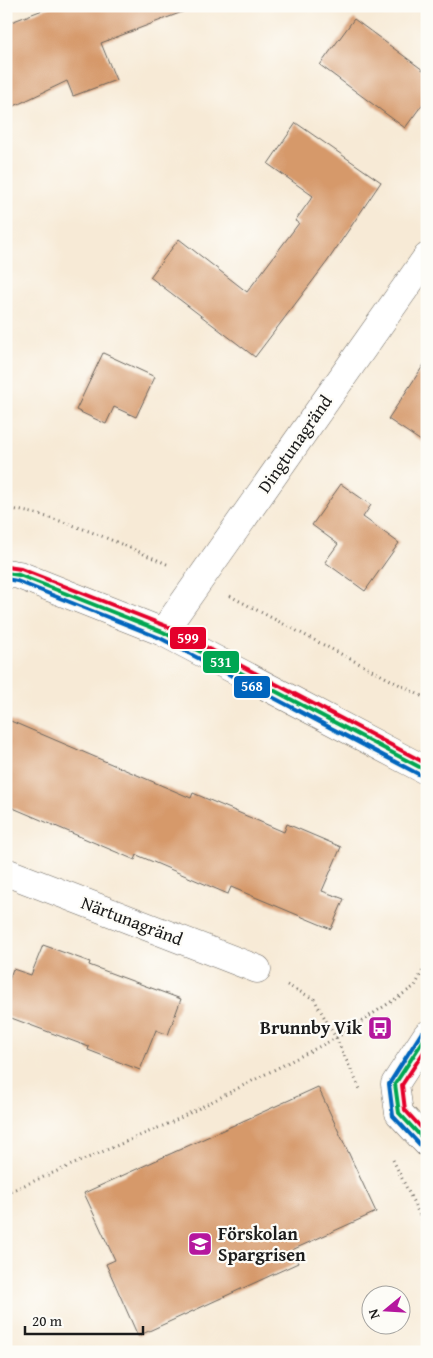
<svg xmlns="http://www.w3.org/2000/svg" width="433" height="1358" font-family="'Gentium Book Plus',serif">
<style>
.building{fill:#d6996b}
.lines{fill:none;stroke-linecap:round;stroke-linejoin:round}
.minor-casing{stroke:#69645d;stroke-width:29}
.path{stroke:#69645d;stroke-width:3;stroke-dasharray:1 4;stroke-linecap:butt}
.minor{stroke:#fff;stroke-width:28}
.bus-1-casing{stroke:#fdfcf7;stroke-width:8}
.bus-2-casing{stroke:#fdfcf7;stroke-width:8}
.bus-3-casing{stroke:#fdfcf7;stroke-width:8}
.bus-1{stroke:#00a651;stroke-width:4}
.bus-2{stroke:#0065bd;stroke-width:4}
.bus-3{stroke:#e4002b;stroke-width:4}
.labels{text-anchor:middle;stroke-width:4.5;stroke-linejoin:round;paint-order:stroke}
.street-label{font-size:18px;fill:#1c1c1c;stroke:#fdfcf7}
.poi-label{font-size:18px;font-weight:bold;fill:#1c1c1c;stroke:#fdfcf7;text-anchor:end}
.line-badge{stroke:#fdfcf7;stroke-width:2}
.badge-label{font-size:14px;text-anchor:middle;font-weight:bold;fill:#fff}
</style>
<rect width="100%" height="100%" fill="#fdfcf7"/>
<filter id="ink" filterUnits="userSpaceOnUse"><feTurbulence type="fractalNoise" baseFrequency=".02" numOctaves="2"/><feDisplacementMap in="SourceGraphic" scale="10" xChannelSelector="R" yChannelSelector="G"/><feConvolveMatrix kernelMatrix="1 2 1 2 8 2 1 2 1" color-interpolation-filters="sRGB"/></filter>
<filter id="wash" filterUnits="userSpaceOnUse"><feTurbulence type="fractalNoise" baseFrequency=".0096" numOctaves="4" result="noise"/><feDisplacementMap in="SourceGraphic" scale="20" xChannelSelector="R" yChannelSelector="G"/><feGaussianBlur stdDeviation="1.12" result="paint"/><feColorMatrix in="noise" values="0 0 0 0 0 0 0 0 0 0 0 0 0 0 0 0 0 1.4 0 .05"/><feComposite in="paint" operator="in"/></filter>
<g filter="url(#wash)">
<rect width="100%" height="100%" fill="#f7ead6"/>
<g id="blocks">
<!-- building -->
<g class="building">
<polygon points="53,6 190,6 190,9 101,43 116,80 73,96 67,81 6,110 6,24"/>
<polygon points="354,19 427,73 427,98 405,128 320,65"/>
<polygon points="296,123 381,182 327,262 255,357 150,277 179,239 247,292 299,223 295,221 313,196 268,164"/>
<polygon points="103,353 155,377 136,417 114,407 106,424 76,410"/>
<polygon points="427,360 427,445 388,419"/>
<polygon points="341,484 371,505 363,517 399,543 365,591 325,562 338,544 312,525"/>
<polygon points="6,719 191,798 193,793 284,832 287,824 341,847 322,891 344,899 331,929 231,887 228,894 137,855 135,860 6,805"/>
<polygon points="43,945 90,962 89,965 181,999 168,1035 156,1030 140,1070 88,1050 89,1047 6,1016 6,987 13,969 31,975"/>
<polygon points="318,1087 376,1212 292,1250 298,1263 138,1336 106,1264 115,1260 84,1193"/>
</g>
</g>
</g>
<g filter="url(#ink)">
<use href="#blocks" fill-opacity="0" stroke="#69645d" stroke-width="1"/>
<g class="lines">
<defs>
<g id="minor">
<polyline points="6,573 19,575 163,632 427,771"/>
<polyline points="163,632 427,257"/>
<polyline points="6,872 257,969"/>
<polyline points="427,1035 395,1084 399,1113 427,1143"/>
</g>
</defs>
<!-- minor casing -->
<use href="#minor" class="minor-casing"/>
<!-- path -->
<g class="path">
<path d="M6 508C64 517 116 542 169 565"/>
<polyline points="230,596 427,699"/>
<polyline points="287,985 314,999 336,1038 360,1089"/>
<polyline points="393,1160 421,1218 427,1223"/>
<polyline points="6,1193 172,1122 336,1038 415,986 427,962"/>
<polyline points="421,1218 427,1215"/>
</g>
<!-- minor -->
<use href="#minor" class="minor"/>
<defs>
<g id="bus-1">
<polyline points="6,573 19,575 163,632 427,771"/>
<polyline points="427,1035 395,1084 399,1113 427,1143"/>
</g>
<g id="bus-2">
<polyline points="6,579 17,581 160,638 424,777"/>
<polyline points="422,1032 389,1084 393,1116 422,1147"/>
</g>
<g id="bus-3">
<polyline points="7,567 21,569 166,626 427,764"/>
<polyline points="427,1047 402,1085 405,1110 427,1134"/>
</g>
</defs>
<!-- bus-1 casing -->
<use href="#bus-1" class="bus-1-casing"/>
<!-- bus-2 casing -->
<use href="#bus-2" class="bus-2-casing"/>
<!-- bus-3 casing -->
<use href="#bus-3" class="bus-3-casing"/>
<!-- bus-1 -->
<use href="#bus-1" class="bus-1"/>
<!-- bus-2 -->
<use href="#bus-2" class="bus-2"/>
<!-- bus-3 -->
<use href="#bus-3" class="bus-3"/>
</g>
</g>
<!-- icons -->
<defs>
<symbol id="bus-square" viewBox="-11 -11 22 22"><rect x="-9" y="-9" width="18" height="18" rx="4" fill="#b5179e" stroke="#fdfcf7"/><path d="M-5-6H5V4H4V6H2V4H-2V6H-4V4H-5ZM-3.5-4V0h7V-4ZM-3.5 1.2v1.5H-2V1.2ZM2 1.2v1.5H3.5V1.2Z" fill="#fff"/></symbol>
<symbol id="school-square" viewBox="-11 -11 22 22"><rect x="-9" y="-9" width="18" height="18" rx="4" fill="#b5179e" stroke="#fdfcf7"/><path d="M0-5L7-2L0 1L-7-2ZM-4 1L0 2.5L4 1V4Q0 6-4 4Z" fill="#fff"/></symbol>
</defs>
<g fill-rule="evenodd">
<use href="#bus-square" x="366" y="1014" width="28" height="28"/>
<use href="#school-square" x="186" y="1230" width="28" height="28"/>
</g>
<g class="labels">
<!-- street labels -->
<g class="street-label">
<text transform="translate(295 444) rotate(-55)" y="6">Dingtunagränd</text>
<text transform="translate(132 921) rotate(21)" y="6">Närtunagränd</text>
</g>
<!-- poi labels -->
<g class="poi-label">
<text x="362" y="1034">Brunnby Vik</text>
<text x="218" y="1240" text-anchor="start">Förskolan<tspan x="218" dy="21">Spargrisen</tspan></text>
</g>
</g>
<g class="line-badge">
<rect x="169" y="626" width="38" height="24" rx="5" fill="#e4002b"/>
<rect x="202" y="650" width="38" height="24" rx="5" fill="#00a651"/>
<rect x="233" y="675" width="38" height="24" rx="5" fill="#0065bd"/>
</g>
<g class="badge-label">
<text x="188" y="643">599</text>
<text x="221" y="667">531</text>
<text x="252" y="691">568</text>
</g>
<!-- margin -->
<rect width="433" height="1358" fill="none" stroke="#fdfcf7" stroke-width="25"/>
<!-- north arrow -->
<g transform="translate(386 1310) rotate(252)"><circle r="24" fill="#fdfcf7" stroke="#a3a29f"/>
<path d="M0-4L9 19L0 12L-9 19Z" fill="#b5179e"/>
<text y="-8" font-size="14" font-weight="bold" text-anchor="middle" fill="#1c1c1c">N</text>
</g>
<!-- scale -->
<path d="M25 1326v8h118v-8" fill="none" stroke="#1c1c1c" stroke-width="2.5"/>
<text x="32" y="1326" font-size="15" fill="#1c1c1c" stroke="#fdfcf7" stroke-width="4" paint-order="stroke">20 m</text>
</svg>
